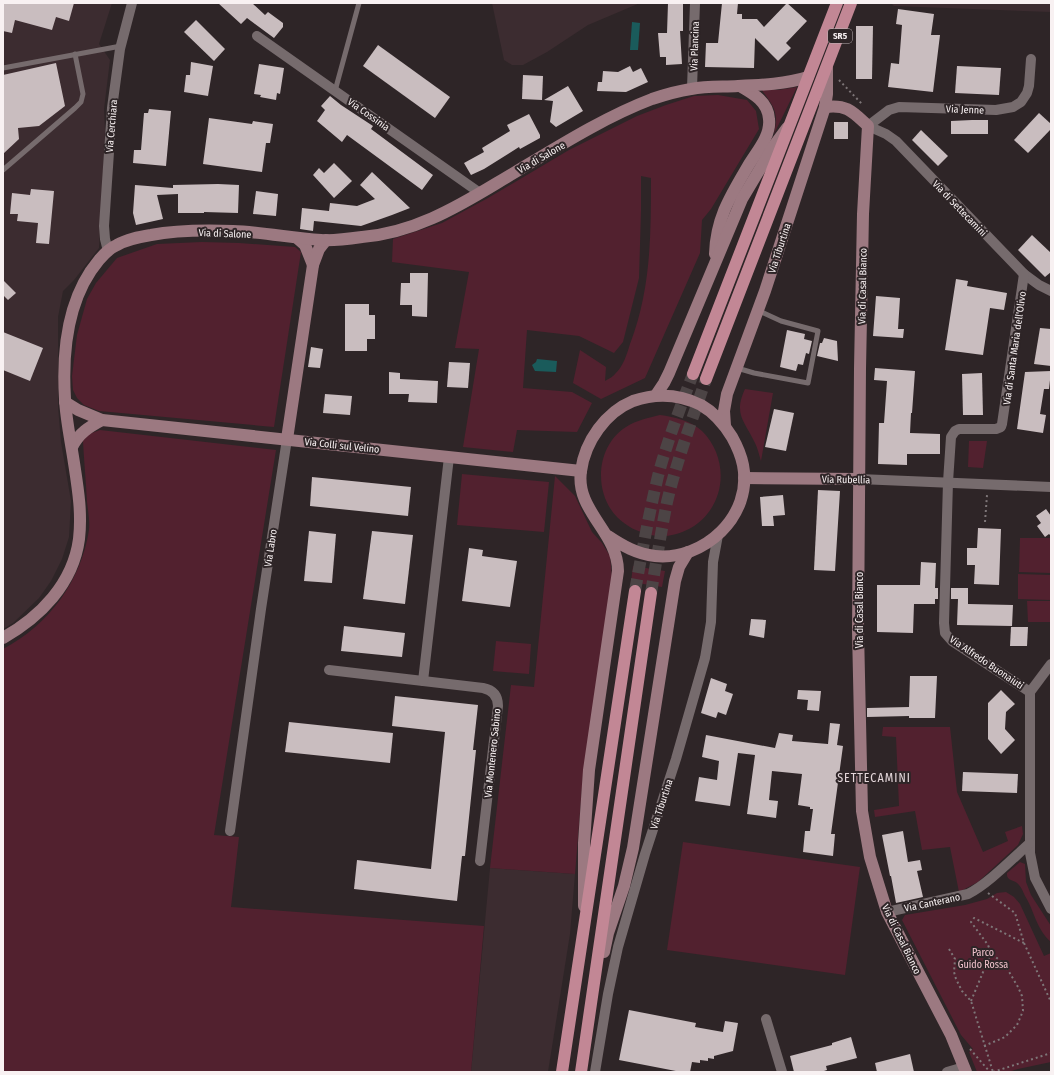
<svg xmlns="http://www.w3.org/2000/svg" width="1054" height="1075" font-family="'Fira Sans Condensed',sans-serif">
<style>
.built{fill:#3c2c30}
.green{fill:#52212f}
.water{fill:#1a5b5b}
.building{fill:#c9bdbf}
.lines{fill:none;stroke-linecap:round;stroke-linejoin:round}
.primary-tunnel{stroke:#4c4445;stroke-width:12;stroke-dasharray:12 6;stroke-linecap:butt}
.path{stroke:#7e7678;stroke-width:2;stroke-dasharray:2 3;stroke-linecap:butt}
.lane{stroke:#766b6d;stroke-width:5}
.street{stroke:#766b6d;stroke-width:10}
.secondary{stroke:#9c7981;stroke-width:12}
.primary{stroke:#c28795;stroke-width:12}
.labels{text-anchor:middle;stroke-width:4;stroke-linejoin:round;paint-order:stroke}
.shield{fill:#2e2527;stroke:#bbb4b5;stroke-width:1}
.shield-label{font-size:9px;font-weight:bold;fill:#f8f1f2}
.street-label{font-size:10px;fill:#f8f1f2;stroke:#2e2527}
.park-label{font-size:10px;fill:#f1c3cc;stroke:#2e2527}
.quarter-label{font-size:12px;letter-spacing:1px;fill:#e4d7da;stroke:#2e2527}
</style>
<rect width="100%" height="100%" fill="#2e2527"/>
<!-- built -->
<g class="built">
<polygon points="3,3 112,3 99,44 110,60 104,109 105,132 99,248 74,280 63,291 58,317 58,406 61,442 71,501 69,537 62,559 51,581 39,598 13,623 3,629"/>
<polygon points="492,3 640,3 588,25 547,52 523,65 512,65 504,60"/>
<polygon points="891,3 1051,3 1051,12 894,6"/>
<polygon points="490,868 575,874 570,934 548,1072 471,1072"/>
</g>
<!-- green -->
<g class="green">
<path d="M797 87 774 134C779 111 774 107 761 89L778 90Z"/>
<path d="M718 95 747 100 756 111 759 129 711 209 702 220 700 253 645 378 601 399 573 383 580 350 606 367 605 381C608 379 613 377 615 374 623 367 627 354 630 344 651 289 651 236 651 178L641 176V211L639 278 623 342 614 353 579 336 527 330 523 388 572 392 592 403 577 432 517 430 513 452 463 447 479 349 455 348 469 272 392 262 393 239 442 223 488 198 569 150 637 116 666 105 694 96Z"/>
<polygon points="202,242 239,243 295,247 301,252 274,427 99,411 84,405 77,398 73,390 72,376 77,335 87,299 96,283 117,258 157,244"/>
<path d="M745 389 773 393 761 461C759 455 758 449 755 443 745 421 733 415 745 389Z"/>
<path d="M660 415C675 417 691 421 702 431 731 460 726 509 689 529 677 535 664 538 651 535 638 532 627 527 617 517 593 492 596 446 626 427 637 420 648 418 660 415Z"/>
<path d="M100 430 276 450 214 835 239 837 231 907 484 926 471 1072H3V649C49 625 81 581 89 530 90 521 88 511 87 502 86 482 84 461 83 441L89 434Z"/>
<polygon points="969,441 987,441 983,468 968,467"/>
<polygon points="462,474 549,482 544,532 457,525"/>
<polygon points="555,476 575,496 592,532 602,543 610,556 612,577 583,775 575,874 490,868 511,685 534,687"/>
<polygon points="1020,538 1051,538 1051,573 1019,572"/>
<polygon points="633,566 665,571 662,587 631,582"/>
<polygon points="1018,574 1051,575 1051,600 1018,599"/>
<polygon points="1027,601 1051,601 1051,622 1028,622"/>
<polygon points="496,641 531,644 529,674 493,671"/>
<polygon points="883,727 950,727 957,792 983,852 1008,841 1005,832 1022,826 1023,834 1018,845 978,882 959,892 950,847 922,850 915,811 875,817 874,810 899,806 896,737 882,736"/>
<polygon points="683,842 860,867 845,975 667,950"/>
<path d="M1020 862 1025 864 1026 882 1031 895 1051 926V942C1036 929 1035 912 1025 896 1023 892 1022 888 1019 885 1015 879 1006 882 1007 873Z"/>
<polygon points="1006,892 1014,897 1020,904 1044,956 1051,953 1051,1062 1018,1069 1008,1072 977,1072 969,1052 973,1049 961,1035 902,920 905,915 965,905 987,899 997,893"/>
</g>
<!-- water -->
<g class="water">
<polygon points="632,22 640,23 638,50 630,50"/>
<polygon points="537,359 557,361 556,372 535,371 532,365 536,362"/>
</g>
<!-- building -->
<g class="building">
<polygon points="3,3 74,3 69,21 56,17 52,30 15,20 12,33 3,31"/>
<polygon points="218,3 252,3 265,15 268,12 283,23 283,27 274,38 247,18 241,24"/>
<polygon points="668,3 683,3 683,31 680,31 682,64 666,65 666,57 660,57 658,33 667,33"/>
<polygon points="722,3 738,3 737,14 742,14 742,19 757,19 764,27 787,3 807,21 786,43 791,48 778,61 755,38 754,68 705,67 706,43 718,43"/>
<polygon points="898,9 934,14 931,35 940,35 933,92 888,87 891,63 899,64 902,25 896,24"/>
<polygon points="196,20 225,49 214,61 184,32"/>
<polygon points="856,26 873,26 872,79 856,79"/>
<polygon points="378,45 450,97 435,118 363,66"/>
<polygon points="191,62 213,66 208,96 184,92 186,75 190,75"/>
<polygon points="56,63 65,106 39,126 18,128 19,139 3,154 3,75"/>
<polygon points="259,64 284,68 280,94 277,93 276,100 260,97 261,95 254,94"/>
<polygon points="630,66 633,72 641,68 648,82 626,92 597,91 598,82 602,82 603,71 618,72"/>
<polygon points="957,66 1001,68 999,95 955,93"/>
<polygon points="523,75 543,76 542,100 522,99"/>
<polygon points="568,86 583,111 556,127 550,122 553,101 544,100"/>
<polygon points="330,96 341,105 373,126 371,129 433,175 422,190 347,135 342,142 317,121 325,110 321,106"/>
<polygon points="149,109 171,111 166,166 133,163 134,150 141,150 144,113 148,113"/>
<polygon points="1039,113 1051,124 1051,129 1028,153 1014,140"/>
<polygon points="529,114 540,135 540,138 520,149 519,147 484,169 471,175 464,163 484,152 482,148 510,131 507,125"/>
<polygon points="209,118 252,124 253,121 273,124 270,143 266,143 262,172 203,164"/>
<polygon points="972,120 988,120 988,134 951,134 951,121"/>
<rect x="834" y="122" width="14" height="17"/>
<polygon points="921,130 948,156 938,166 912,140"/>
<polygon points="334,163 352,181 334,198 313,175 319,168 324,173"/>
<polygon points="372,172 410,208 392,215 361,226 314,221 313,231 300,229 302,208 329,211 330,203 357,206 375,199 360,185"/>
<polygon points="218,184 239,185 238,213 204,212 204,213 178,213 178,194 157,195 163,219 136,225 133,213 135,185 173,188 173,185"/>
<polygon points="31,189 54,191 49,244 36,243 38,223 17,221 18,214 10,214 12,193 30,195"/>
<polygon points="256,191 278,194 276,216 253,214"/>
<polygon points="1032,235 1051,253 1051,272 1045,277 1018,250"/>
<polygon points="410,273 428,273 427,317 412,316 412,305 400,305 401,283 410,283"/>
<polygon points="956,279 968,281 967,286 1007,293 1004,310 990,308 983,355 945,350"/>
<polygon points="3,280 16,293 8,300 3,295"/>
<polygon points="876,296 900,298 898,329 904,329 903,338 873,336"/>
<polygon points="345,304 369,304 369,315 375,315 375,339 367,339 367,351 345,351"/>
<polygon points="1040,328 1051,329 1051,366 1034,364"/>
<polygon points="787,330 805,334 804,339 812,341 809,354 806,353 803,365 798,364 796,371 780,367"/>
<polygon points="3,332 43,348 30,381 3,370"/>
<polygon points="824,338 837,341 838,361 817,356 820,343 822,343"/>
<polygon points="311,347 323,349 320,368 308,367"/>
<polygon points="449,362 470,363 468,388 447,387"/>
<polygon points="875,368 915,371 912,413 911,413 910,433 940,434 940,454 907,454 907,465 878,464 879,423 884,423 887,381 874,380"/>
<polygon points="1051,371 1049,389 1044,389 1040,414 1046,415 1043,433 1017,429 1025,372"/>
<polygon points="389,372 400,373 400,379 438,381 437,403 408,402 409,394 389,394"/>
<polygon points="982,373 983,415 963,415 962,374"/>
<polygon points="325,394 352,396 350,415 323,413"/>
<polygon points="774,409 794,413 786,451 765,447"/>
<polygon points="312,477 411,487 408,516 310,506"/>
<polygon points="818,490 840,491 835,571 814,570"/>
<polygon points="783,495 785,515 773,516 774,526 762,526 760,497"/>
<polygon points="1046,509 1051,516 1051,536 1049,534 1045,537 1037,526 1041,523 1036,516"/>
<polygon points="978,528 1001,529 999,585 974,584 975,565 967,565 967,548 977,548"/>
<polygon points="309,531 336,534 332,583 304,581"/>
<polygon points="372,531 413,535 405,604 363,599"/>
<polygon points="469,548 483,550 482,556 517,561 510,607 462,601"/>
<polygon points="921,562 936,563 935,588 938,588 938,599 935,599 935,604 914,604 913,633 877,632 877,585 920,585"/>
<polygon points="951,588 968,588 968,604 1013,605 1012,626 957,625 958,599 951,599"/>
<polygon points="751,619 766,620 764,638 749,635"/>
<polygon points="344,626 405,633 402,657 341,651"/>
<polygon points="1011,627 1028,627 1027,646 1010,646"/>
<polygon points="910,676 937,676 935,718 909,718 909,716 867,717 867,708 909,707"/>
<polygon points="711,678 727,684 725,691 733,694 726,715 718,712 716,718 701,713"/>
<polygon points="798,690 821,691 819,711 807,710 808,700 797,699"/>
<polygon points="1001,690 1015,704 1006,712 1005,729 1015,740 1001,754 988,739 988,703"/>
<polygon points="395,696 478,705 473,750 476,750 465,856 462,856 457,901 354,889 357,860 431,869 445,732 392,726"/>
<polygon points="289,722 393,733 390,763 285,752"/>
<polygon points="830,723 840,724 837,745 843,746 831,834 835,834 833,856 803,852 805,831 810,831 813,809 810,809 810,807 798,805 802,774 772,771 769,800 778,801 776,818 747,814 755,755 738,753 730,806 695,801 699,777 717,780 719,761 702,757 706,735 775,748 779,733 793,735 792,741 828,744"/>
<polygon points="963,772 1018,774 1017,793 962,791"/>
<polygon points="903,831 908,862 920,860 922,870 917,871 923,897 896,903 891,876 890,876 882,835"/>
<polygon points="629,1010 696,1023 695,1027 723,1032 725,1021 738,1023 733,1051 714,1056 714,1059 708,1058 708,1061 700,1060 700,1063 692,1062 690,1072 681,1072 619,1060"/>
<polygon points="851,1037 857,1058 826,1066 827,1070 821,1072 794,1072 790,1056 832,1045 832,1043"/>
<polygon points="910,1054 914,1072 877,1072 875,1063"/>
</g>
<g class="lines">
<!-- primary-tunnel -->
<g class="primary-tunnel">
<path d="M635 591C642 552 649 514 658 476 667 442 680 408 693 374"/>
<path d="M651 593C656 563 661 532 667 502 677 460 692 420 706 379"/>
</g>
<!-- path -->
<g class="path">
<polyline points="839,80 862,104"/>
<polyline points="985,522 987,495"/>
<polyline points="988,893 1015,913 1024,943 1051,1002"/>
<polyline points="949,949 955,959 954,972 956,979 962,991 971,1001 993,1072"/>
<polyline points="971,1001 991,953"/>
<polyline points="984,1046 1005,1037 1017,1025 1023,1011 1022,996 1018,987 1005,965 991,953 988,945 971,922 974,918 1024,943"/>
<polyline points="970,1049 990,1072"/>
<polyline points="993,1072 1051,1053"/>
</g>
<!-- lane -->
<g class="lane">
<polyline points="3,68 121,46"/>
<polyline points="335,91 359,3"/>
<polyline points="3,170 75,108 81,102 83,94 75,54"/>
<polyline points="737,368 754,373 808,383 818,331 781,321 759,311"/>
</g>
<!-- street -->
<g class="street">
<polyline points="257,36 480,193"/>
<polyline points="1031,59 1029,86 1027,93 1021,102 1013,107 996,110 899,107 889,110 868,126 886,134 896,141 1024,274 1039,285 1051,291"/>
<polyline points="692,88 695,3"/>
<polyline points="108,251 105,239 104,226 112,108 120,49 132,3"/>
<polyline points="1024,274 1002,424 1001,427 996,429 959,429 955,431 951,437 948,482 944,623 945,633 952,641 1030,692"/>
<polyline points="859,479 1051,487"/>
<path d="M329 670 483 688C493 690 498 696 498 706L480 861"/>
<polyline points="423,681 449,457"/>
<polyline points="1030,692 1030,853 1035,878 1051,909"/>
<polyline points="1030,692 1051,664"/>
<polyline points="230,831 261,609 287,439"/>
<path d="M887 912 968 894C988 884 1013 858 1030 843"/>
<polyline points="766,1019 782,1072"/>
<polyline points="595,1072 608,994 618,947 645,854 676,759 705,658 711,622 713,562 718,535"/>
<polyline points="947,1072 964,1067"/>
</g>
<!-- secondary -->
<g class="secondary">
<path d="M825 107C847 104 853 112 868 126L863 214 860 369 858 631 862 811 870 857 887 912 951 1035 966 1072"/>
<polyline points="297,238 305,245 313,265"/>
<path d="M715 254C716 218 731 195 748 166 757 151 771 136 769 119 768 102 754 94 740 86"/>
<polyline points="656,395 664,383 669,373 742,199 773,147 787,128"/>
<polyline points="65,402 78,410 102,420 581,471"/>
<polyline points="725,426 724,411 727,394 765,291 825,107 827,94 827,68"/>
<polyline points="287,439 313,265 319,249 326,240"/>
<path d="M72 447C79 433 89 427 102 420"/>
<polyline points="744,478 859,479"/>
<path d="M3 638C40 617 73 584 79 539 82 513 78 489 74 463 71 442 66 420 65 399 62 351 67 298 99 260 104 254 110 248 117 245 127 239 139 237 151 235 177 230 206 230 233 231 262 232 291 238 321 240 334 241 348 239 362 237 412 233 454 209 497 183 545 155 599 119 652 99 664 95 678 91 691 89 707 86 723 87 738 86 762 85 786 84 808 77"/>
<path d="M584 906V843L589 770 618 571C618 532 575 511 581 471 585 441 606 412 633 401 656 393 679 394 701 405 715 413 724 424 732 437 737 446 741 455 743 465 753 516 704 561 655 556 637 554 623 546 608 536"/>
<polyline points="604,952 608,933 624,886 633,848 675,581 679,567 688,552"/>
</g>
<!-- primary -->
<g class="primary">
<polyline points="693,374 837,3"/>
<polyline points="706,379 851,3"/>
<polyline points="562,1072 635,591"/>
<polyline points="581,1072 651,593"/>
</g>
</g>
<g class="labels">
<!-- shield labels -->
<rect class="shield" x="828" y="29" width="24" height="14" rx="3"/>
<g class="shield-label">
<text x="840" y="39">SR5</text>
</g>
<!-- street labels -->
<g class="street-label">
<text transform="translate(694 46) rotate(-88)" y="4">Via Plancina</text>
<text transform="translate(965 109) rotate(2)" y="4">Via Jenne</text>
<text transform="translate(369 114) rotate(35)" y="4">Via Cossinia</text>
<text transform="translate(111 126) rotate(-85)" y="4">Via Cerchiara</text>
<text transform="translate(541 157) rotate(-30)" y="4">Via di Salone</text>
<text transform="translate(960 208) rotate(46)" y="4">Via di Settecamini</text>
<text transform="translate(225 233) rotate(2)" y="4">Via di Salone</text>
<text transform="translate(779 248) rotate(-72)" y="4">Via Tiburtina</text>
<text transform="translate(862 286) rotate(-89)" y="4">Via di Casal Bianco</text>
<text transform="translate(1014 348) rotate(-82)" y="4">Via di Santa Maria dell'Olivo</text>
<text transform="translate(342 445) rotate(6)" y="4">Via Colli sul Velino</text>
<text transform="translate(846 479) rotate(1)" y="4">Via Rubellia</text>
<text transform="translate(270 548) rotate(-81)" y="4">Via Labro</text>
<text transform="translate(859 610) rotate(-90)" y="4">Via di Casal Bianco</text>
<text transform="translate(987 662) rotate(34)" y="4">Via Alfredo Buonaiuti</text>
<text transform="translate(492 753) rotate(-84)" y="4">Via Montenero Sabino</text>
<text transform="translate(661 804) rotate(-72)" y="4">Via Tiburtina</text>
<text transform="translate(932 902) rotate(-12)" y="4">Via Canterano</text>
<text transform="translate(902 939) rotate(64)" y="4">Via di Casal Bianco</text>
</g>
<!-- park labels -->
<g class="park-label">
<text x="983" y="956">Parco<tspan x="983" dy="12">Guido Rossa</tspan></text>
</g>
<!-- quarter labels -->
<g class="quarter-label">
<text x="874" y="782">SETTECAMINI</text>
</g>
</g>
<!-- border -->
<rect width="1054" height="1075" fill="none" stroke="#f8f1f2" stroke-width="8"/>
</svg>
